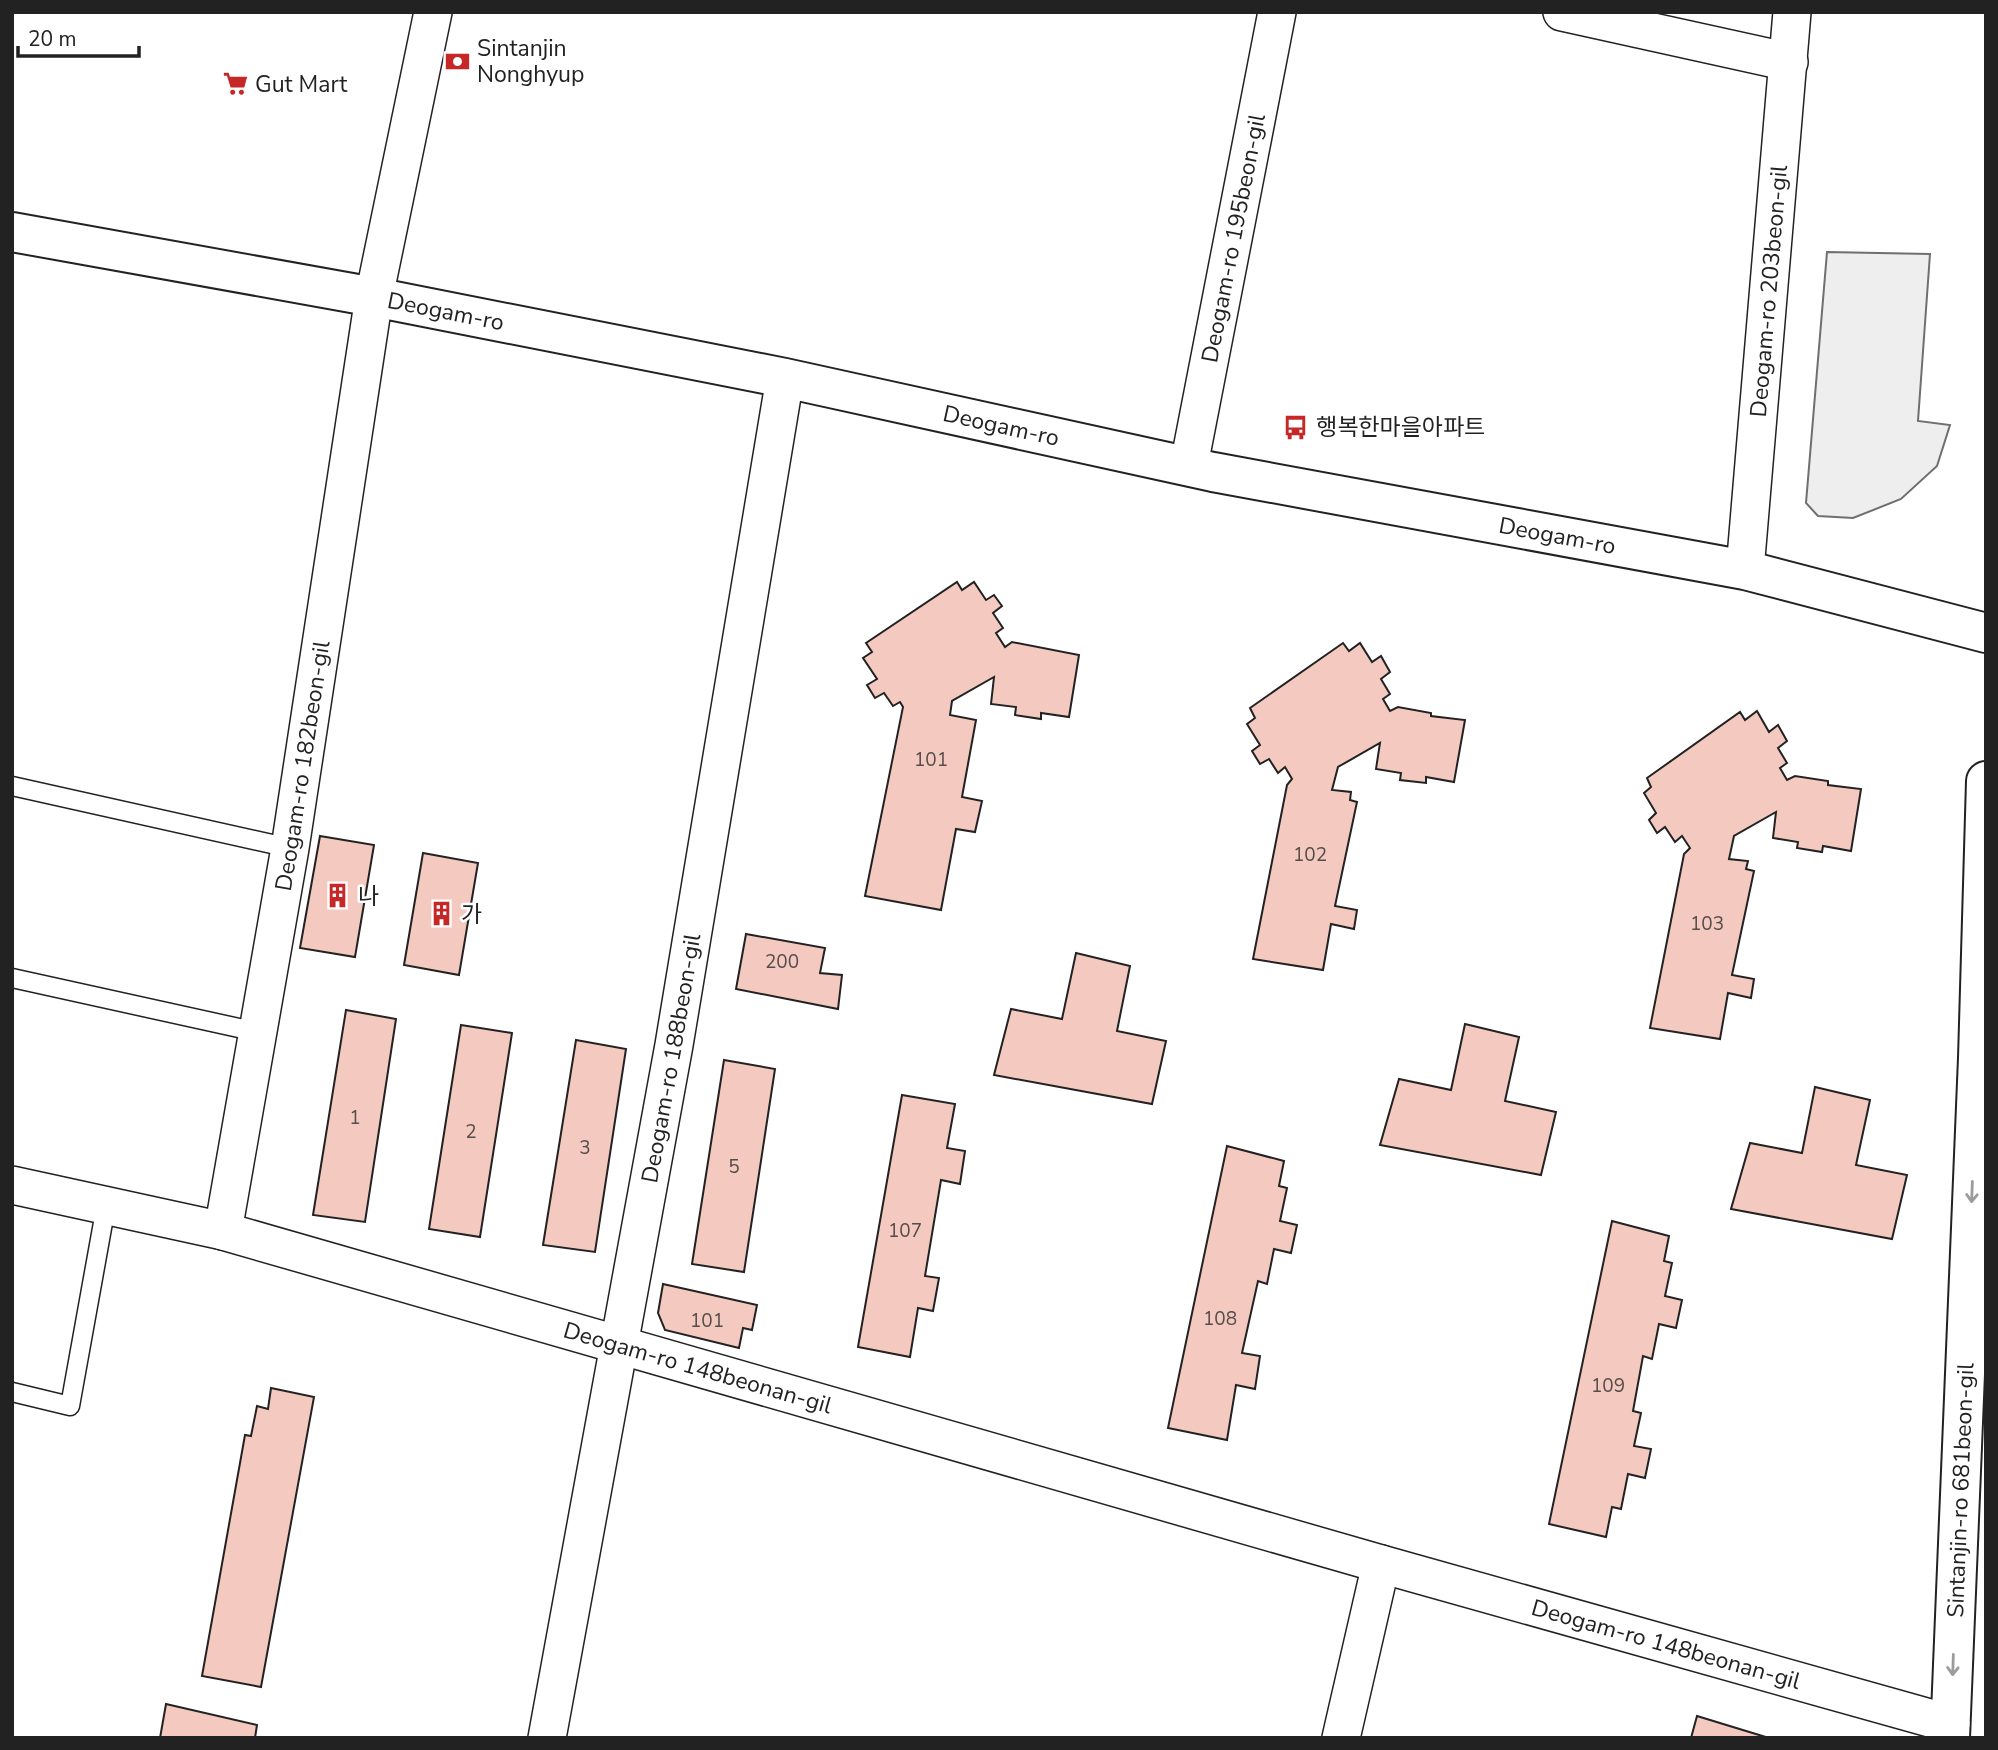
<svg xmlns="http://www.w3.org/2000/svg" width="1998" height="1750" font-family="'Nunito Sans','Noto Sans KR',sans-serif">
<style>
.green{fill:#eee;stroke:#6f6f6f;stroke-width:2}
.building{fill:#f3c9c0;stroke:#222;stroke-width:2}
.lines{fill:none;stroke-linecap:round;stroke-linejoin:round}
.service-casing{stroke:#222;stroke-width:21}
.minor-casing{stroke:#222;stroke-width:40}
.tertiary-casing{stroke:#222;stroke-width:42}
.secondary-casing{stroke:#222;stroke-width:42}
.service{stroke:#fff;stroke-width:18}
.minor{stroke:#fff;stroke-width:37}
.tertiary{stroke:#fff;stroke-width:38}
.secondary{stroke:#fff;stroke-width:38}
.oneway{stroke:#9c9c9c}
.labels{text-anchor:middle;stroke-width:5;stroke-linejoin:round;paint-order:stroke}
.number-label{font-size:19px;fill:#564c4a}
.poi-label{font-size:23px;fill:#222;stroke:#fff;text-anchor:start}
.street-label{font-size:23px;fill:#222;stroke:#fff}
</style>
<rect width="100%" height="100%" fill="#fff"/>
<!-- green -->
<polygon class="green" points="1827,252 1930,254 1918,421 1950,425 1937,466 1901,499 1853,518 1818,516 1806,503"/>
<!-- building -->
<g class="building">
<polygon points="957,582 962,590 974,582 986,600 994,595 1002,606 993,613 1003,628 996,633 1005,647 1012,642 1079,655 1069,717 1041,713 1041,719 1015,715 1016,707 991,704 994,677 952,701 950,715 976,720 962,797 982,801 975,832 956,829 941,910 865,896 903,707 900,702 893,706 884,693 875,698 867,685 877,679 863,658 872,652 866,643"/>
<polygon points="1343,643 1349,651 1360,643 1372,662 1381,656 1390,672 1381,679 1390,694 1383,699 1390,711 1398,707 1431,713 1431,716 1465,720 1454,782 1426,777 1426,783 1400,780 1401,773 1376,769 1380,743 1338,767 1332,790 1351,792 1350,800 1357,802 1335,906 1357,910 1354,929 1331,924 1323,970 1253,959 1287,785 1292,779 1285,767 1278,773 1269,759 1260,764 1252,751 1260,745 1247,724 1255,718 1250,708"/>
<polygon points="1757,711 1769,732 1778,725 1787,741 1778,748 1787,763 1780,768 1787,780 1795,776 1828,781 1828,785 1861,789 1851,851 1823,846 1822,852 1797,848 1798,842 1773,838 1776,812 1734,836 1729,859 1748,861 1746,869 1754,871 1732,975 1754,979 1751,998 1728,993 1720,1039 1650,1028 1684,854 1690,848 1682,836 1675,842 1665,827 1657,833 1649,820 1656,813 1644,793 1651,787 1647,778 1740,712 1745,720"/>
<polygon points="320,836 374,845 355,957 300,948"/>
<polygon points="423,853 478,863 459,975 404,965"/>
<polygon points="746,934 825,948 820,973 842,975 838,1009 736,989"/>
<polygon points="1076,953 1130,966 1117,1031 1166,1041 1152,1104 994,1075 1011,1009 1062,1019"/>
<polygon points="346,1010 396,1019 365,1222 313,1215"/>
<polygon points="1465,1024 1519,1037 1505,1101 1556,1112 1541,1175 1380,1145 1399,1079 1451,1090"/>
<polygon points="461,1025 512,1033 480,1237 429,1229"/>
<polygon points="576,1040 626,1049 595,1252 543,1245"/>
<polygon points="724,1060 775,1069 744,1272 692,1264"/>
<polygon points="1815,1087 1870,1100 1856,1165 1907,1175 1892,1239 1731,1209 1750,1143 1802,1153"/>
<polygon points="902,1095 955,1104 947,1148 965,1151 960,1184 941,1180 925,1276 939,1278 933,1311 918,1308 910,1357 858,1347"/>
<polygon points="1227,1146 1284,1161 1279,1186 1287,1188 1280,1221 1297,1225 1291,1253 1274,1249 1267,1284 1258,1281 1242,1353 1260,1356 1255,1389 1236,1385 1227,1440 1168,1428"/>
<polygon points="1612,1221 1669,1236 1664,1261 1672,1263 1665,1296 1682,1300 1676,1328 1659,1324 1652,1359 1643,1356 1633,1411 1641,1413 1634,1446 1651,1449 1645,1478 1628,1474 1621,1509 1612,1507 1606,1537 1549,1524"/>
<polygon points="663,1284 757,1305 752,1330 743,1328 739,1348 665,1330 658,1313"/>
<polygon points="271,1388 314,1397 261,1687 202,1676 245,1435 251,1436 257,1406 268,1409"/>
<polygon points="166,1704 257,1725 255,1738 160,1738"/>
<polygon points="1697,1716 1769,1738 1691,1738"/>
</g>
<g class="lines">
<defs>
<g id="service">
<polyline points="12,786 290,848"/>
<polyline points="12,978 257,1032"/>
<polyline points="12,1392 70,1406 106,1206"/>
</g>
<g id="minor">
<polyline points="1562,12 1789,62"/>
<path id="s1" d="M1189 465 1277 12"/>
<path id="s2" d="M1745 570 1792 12"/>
<path id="s3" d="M12 1185 223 1231 1381 1564 1951 1724"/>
<path id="s4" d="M223 1231 290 848 374 297 433 12"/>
<path id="s5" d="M547 1738 674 1045 785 378"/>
<polyline points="1341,1738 1381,1564"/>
</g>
<g id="tertiary">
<path id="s6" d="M12 232 374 297 785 378 1213 472 1745 570 1986 633"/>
</g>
<g id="secondary">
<path id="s7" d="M1950 1738 1978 1058 1986 781"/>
</g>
</defs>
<!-- service casing -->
<use href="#service" class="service-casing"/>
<!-- minor casing -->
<use href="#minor" class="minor-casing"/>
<!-- tertiary casing -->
<use href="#tertiary" class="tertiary-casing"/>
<!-- secondary casing -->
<use href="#secondary" class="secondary-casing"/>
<!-- service -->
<use href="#service" class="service"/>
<!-- minor -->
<use href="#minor" class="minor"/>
<!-- tertiary -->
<use href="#tertiary" class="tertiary"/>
<!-- secondary -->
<use href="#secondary" class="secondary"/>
</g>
<!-- one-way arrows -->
<defs><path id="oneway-shaft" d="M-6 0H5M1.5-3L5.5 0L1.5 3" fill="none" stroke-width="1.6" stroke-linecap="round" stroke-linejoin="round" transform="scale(1.75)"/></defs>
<g class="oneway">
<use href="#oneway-shaft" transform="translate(1972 1192) rotate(92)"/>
<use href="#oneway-shaft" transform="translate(1953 1665) rotate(92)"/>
</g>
<!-- icons -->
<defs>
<symbol id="bank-bare" viewBox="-9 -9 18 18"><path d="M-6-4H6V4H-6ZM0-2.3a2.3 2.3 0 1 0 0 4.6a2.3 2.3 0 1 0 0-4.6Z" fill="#c62828" stroke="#fff" stroke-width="2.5" paint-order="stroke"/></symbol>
<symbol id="supermarket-bare" viewBox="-9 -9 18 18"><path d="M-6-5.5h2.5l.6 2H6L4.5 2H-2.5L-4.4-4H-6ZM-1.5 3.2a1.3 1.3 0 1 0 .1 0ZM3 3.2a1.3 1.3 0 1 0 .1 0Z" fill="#c62828" stroke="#fff" stroke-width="2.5" paint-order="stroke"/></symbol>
<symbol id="bus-bare" viewBox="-9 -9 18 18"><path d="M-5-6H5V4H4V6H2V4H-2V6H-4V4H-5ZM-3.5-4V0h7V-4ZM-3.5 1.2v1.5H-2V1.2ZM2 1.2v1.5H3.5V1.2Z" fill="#c62828" stroke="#fff" stroke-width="2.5" paint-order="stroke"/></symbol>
<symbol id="building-bare" viewBox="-9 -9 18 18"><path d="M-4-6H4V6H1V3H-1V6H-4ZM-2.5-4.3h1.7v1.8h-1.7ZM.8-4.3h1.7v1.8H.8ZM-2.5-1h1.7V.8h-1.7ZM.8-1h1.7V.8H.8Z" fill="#c62828" stroke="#fff" stroke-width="2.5" paint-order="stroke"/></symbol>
</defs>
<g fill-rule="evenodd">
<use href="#bank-bare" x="440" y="44" width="35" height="35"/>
<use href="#supermarket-bare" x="218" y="66" width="35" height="35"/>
<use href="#bus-bare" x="1278" y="410" width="35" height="35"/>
<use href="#building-bare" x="320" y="878" width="35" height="35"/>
<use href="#building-bare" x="424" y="896" width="35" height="35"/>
</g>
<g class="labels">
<!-- number labels -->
<g class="number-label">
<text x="931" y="766">101</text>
<text x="1310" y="861">102</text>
<text x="1707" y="930">103</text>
<text x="782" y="968">200</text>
<text x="355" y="1124">1</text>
<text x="471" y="1138">2</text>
<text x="585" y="1154">3</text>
<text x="734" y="1173">5</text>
<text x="905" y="1237">107</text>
<text x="1220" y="1325">108</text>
<text x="707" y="1327">101</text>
<text x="1608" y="1392">109</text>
</g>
<!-- poi labels -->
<g class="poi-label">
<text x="477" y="56">Sintanjin<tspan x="477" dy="26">Nonghyup</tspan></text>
<text x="255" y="92">Gut Mart</text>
<text x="1316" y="435">행복한마을아파트</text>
<text x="358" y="904">나</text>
<text x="461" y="922">가</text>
</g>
<!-- street labels -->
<g class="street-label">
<text dy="8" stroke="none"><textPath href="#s1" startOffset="231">Deogam-ro 195beon-gil</textPath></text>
<text dy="8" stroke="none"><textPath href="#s2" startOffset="280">Deogam-ro 203beon-gil</textPath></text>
<text dy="8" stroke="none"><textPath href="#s6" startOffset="441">Deogam-ro</textPath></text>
<text dy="8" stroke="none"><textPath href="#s6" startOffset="1008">Deogam-ro</textPath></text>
<text dy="8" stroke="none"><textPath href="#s6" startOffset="1575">Deogam-ro</textPath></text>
<text dy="8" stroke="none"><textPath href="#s4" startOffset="472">Deogam-ro 182beon-gil</textPath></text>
<text dy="8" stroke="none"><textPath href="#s5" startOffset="691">Deogam-ro 188beon-gil</textPath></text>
<text dy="8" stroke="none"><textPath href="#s3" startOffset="710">Deogam-ro 148beonan-gil</textPath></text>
<text dy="8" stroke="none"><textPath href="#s7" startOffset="248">Sintanjin-ro 681beon-gil</textPath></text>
<text dy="8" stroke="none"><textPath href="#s3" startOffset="1717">Deogam-ro 148beonan-gil</textPath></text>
</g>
</g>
<!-- border -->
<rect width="1998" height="1750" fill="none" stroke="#222222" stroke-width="28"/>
<!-- scale -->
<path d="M18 46v10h121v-10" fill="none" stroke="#222222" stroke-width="3.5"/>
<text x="28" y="46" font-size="21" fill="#222222" stroke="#ffffff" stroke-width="5" paint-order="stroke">20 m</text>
</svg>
